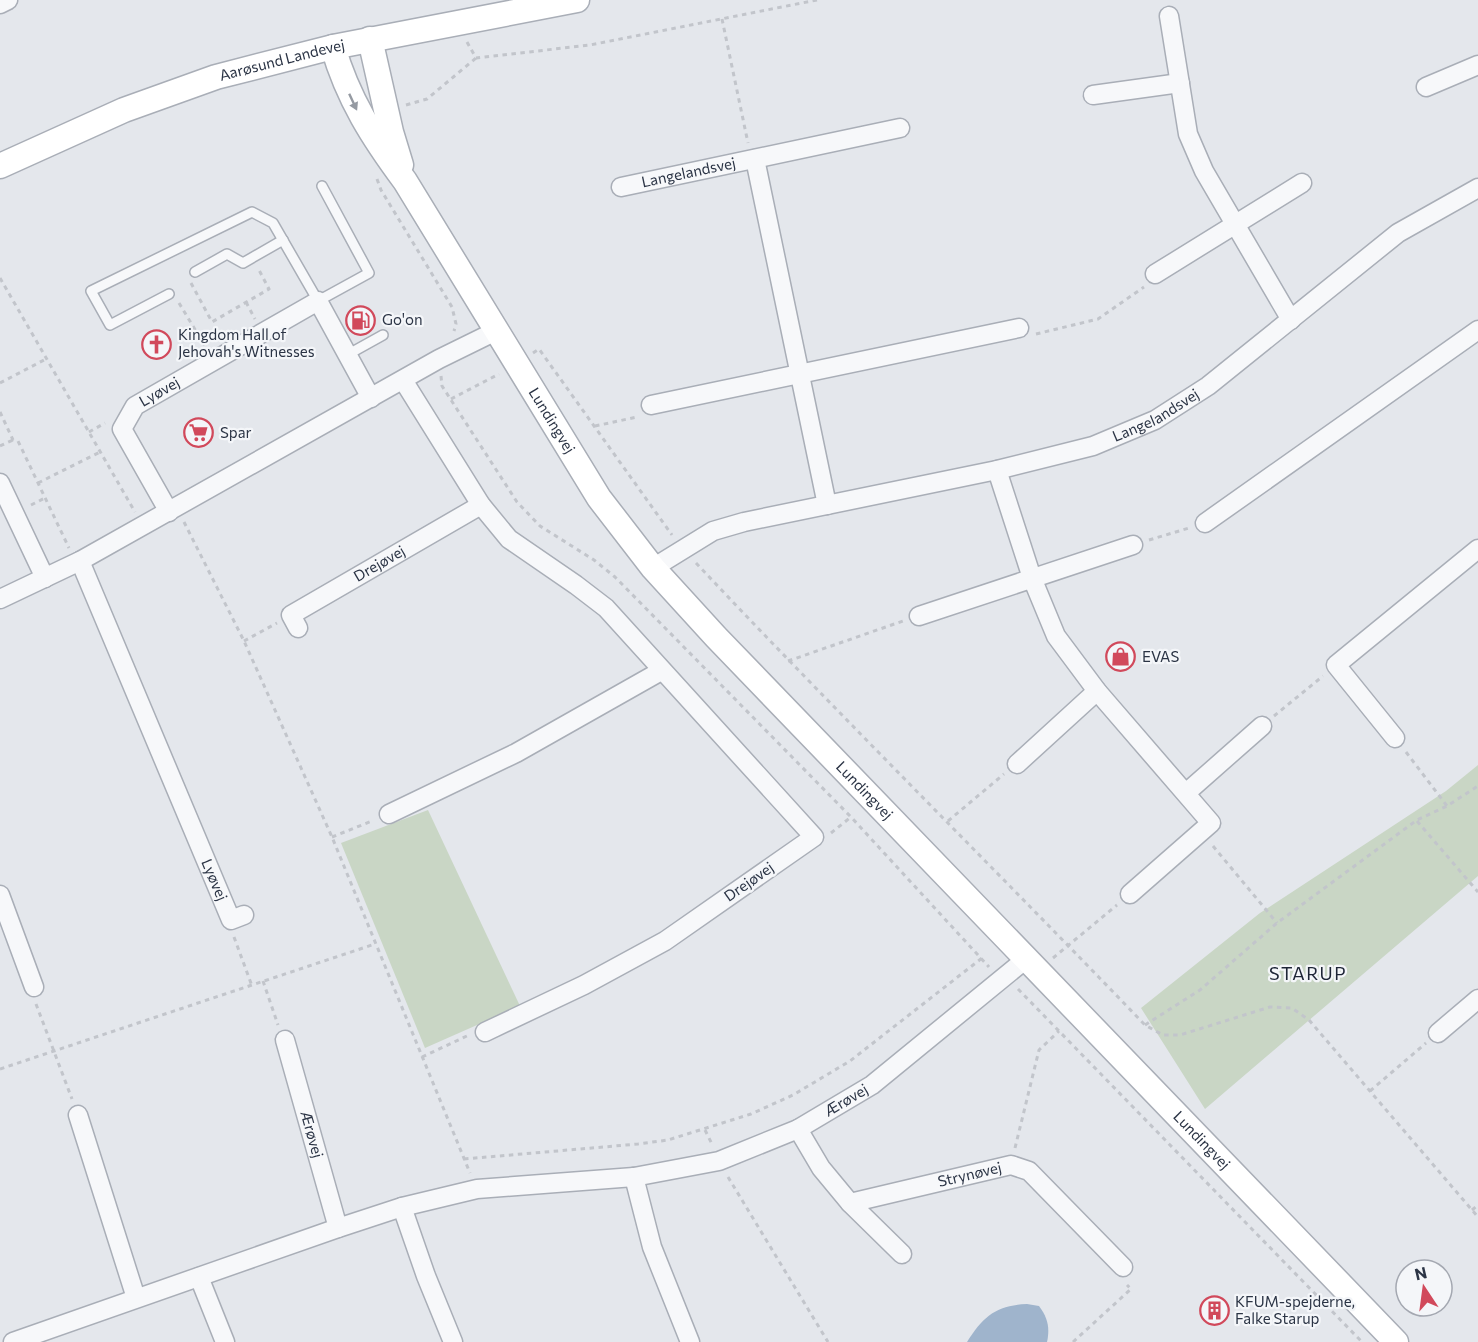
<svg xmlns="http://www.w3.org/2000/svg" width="1478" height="1342" font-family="Commissioner,sans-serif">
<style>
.green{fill:#c9d6c5}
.water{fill:#9fb4cc}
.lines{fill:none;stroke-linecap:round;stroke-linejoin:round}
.lane-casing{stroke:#a9aeb7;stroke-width:12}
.street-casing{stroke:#a9aeb7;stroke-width:21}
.secondary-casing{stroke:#a9aeb7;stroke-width:27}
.path{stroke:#c2c5cb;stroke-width:3;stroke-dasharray:4.5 4.5;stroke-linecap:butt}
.lane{stroke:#f7f8fa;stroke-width:9}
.street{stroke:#f7f8fa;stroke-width:18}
.secondary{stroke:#fff;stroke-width:24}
.oneway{fill:#959aa2}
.labels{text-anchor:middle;stroke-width:4.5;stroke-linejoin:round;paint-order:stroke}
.street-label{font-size:15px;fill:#2b3445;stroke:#f4f6f9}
.poi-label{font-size:15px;fill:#2b3445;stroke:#f4f6f9;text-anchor:start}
.quarter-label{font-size:18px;letter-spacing:1.5px;fill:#1d2536;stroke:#f4f6f9}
</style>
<rect width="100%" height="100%" fill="#e4e7ec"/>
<!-- green -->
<g class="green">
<polygon points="1478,765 1478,876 1205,1109 1141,1008 1260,913 1446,791"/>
<polygon points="428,810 520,1006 425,1048 341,843"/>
</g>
<!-- water -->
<path class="water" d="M1027 1304 1039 1306C1048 1318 1050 1328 1047 1342H967C983 1316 997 1305 1027 1304Z"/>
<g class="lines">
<defs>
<g id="lane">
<polyline points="195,272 227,254 243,263 283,240"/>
<polyline points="169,294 110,325 91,291 252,212 273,223 318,301 369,273 322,186"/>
<polyline points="347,355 383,335"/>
</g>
<g id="street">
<polyline points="0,4 8,0"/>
<polyline points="1169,16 1188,134 1204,171 1291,320"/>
<polyline points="1426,87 1478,65"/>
<polyline points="1093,95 1180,83"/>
<polyline points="755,159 827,505"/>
<path id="s1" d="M621 187 900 128"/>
<polyline points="1155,274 1302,183"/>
<polyline points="403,380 481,505 509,539 576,585 606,608 814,837 665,941 584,985 485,1032"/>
<polyline points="651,405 1019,328"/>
<polyline points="997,470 1032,578 1056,636 1097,691 1211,823 1130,894"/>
<polyline points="0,483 45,578"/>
<path id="s2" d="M169 512 122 429 135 406 318 301 371 398"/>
<polyline points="1205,523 1478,330"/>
<path id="s3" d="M80 561 231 920 244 915"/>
<path id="s4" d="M653 568 713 531 744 522 997 470 1093 446 1155 420 1208 386 1398 233 1478 188"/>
<polyline points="0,599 80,561 439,359 496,331"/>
<polyline points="919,616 1133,545"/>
<path id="s5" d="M298 628 291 615 481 505"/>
<polyline points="1395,738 1336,665 1478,549"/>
<polyline points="1017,764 1097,691"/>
<polyline points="1186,793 1262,726"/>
<polyline points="389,814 516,753 661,671"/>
<polyline points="0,895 34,987"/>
<polyline points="1438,1033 1478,999"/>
<path id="s6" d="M285 1040 338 1228"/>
<polyline points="78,1115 136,1298"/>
<polyline points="798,1129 821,1168 850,1203 902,1254"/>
<polyline points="634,1177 652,1247 690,1342"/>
<path id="s7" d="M850 1203 1011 1165 1029 1171 1123 1267"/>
<polyline points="402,1207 426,1276 453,1342"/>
<polyline points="199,1277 225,1342"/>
<path id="s8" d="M13 1342 338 1228 402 1207 477 1189 634 1177 719 1161 798 1129 872 1085 1026 959"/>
</g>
<g id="secondary">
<polyline points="370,39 391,132 401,165"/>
<path id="s9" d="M333 47C348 99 373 138 405 181L599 498 653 568 716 637 1396 1342"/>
<path id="s10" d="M0 166 124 110 216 77 333 47 577 0"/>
</g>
</defs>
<!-- lane casing -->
<use href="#lane" class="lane-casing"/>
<!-- street casing -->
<use href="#street" class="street-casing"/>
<!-- secondary casing -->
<use href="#secondary" class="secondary-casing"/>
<!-- path -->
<g class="path">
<polyline points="722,19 748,143"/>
<polyline points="467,42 476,58 590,45 817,0"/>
<polyline points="406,105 427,99 476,58"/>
<polyline points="377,179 381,190 452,307 456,324 454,331"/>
<polyline points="0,278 135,512"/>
<polyline points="191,283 212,322 269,289 259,270"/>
<polyline points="246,302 255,319"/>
<polyline points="179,303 205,346"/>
<polyline points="1036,334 1098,319 1144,287"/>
<polyline points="533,353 539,349 672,535"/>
<polyline points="441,376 442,386 517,502 540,526 594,560 615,577 851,817 989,967"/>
<polyline points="0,383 46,359"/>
<polyline points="451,399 499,374"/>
<polyline points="0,412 13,440 18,441 69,548"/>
<polyline points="595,426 637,417"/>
<polyline points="89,432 105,423"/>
<polyline points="0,446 13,440"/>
<polyline points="38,483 100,452"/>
<polyline points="31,505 45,498"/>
<polyline points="184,522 244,641 332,837 470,1173"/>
<polyline points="1149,540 1189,528"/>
<path d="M696 563C843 719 996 870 1145 1025L1163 1035H1180L1270 1007 1292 1008 1309 1020 1478 1217"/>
<polyline points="244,641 277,623"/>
<polyline points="788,661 903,621"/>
<polyline points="1274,716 1323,676"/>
<polyline points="1406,752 1447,806"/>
<polyline points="948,821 1004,774"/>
<polyline points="1417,821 1478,892"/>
<polyline points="831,833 851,817"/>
<polyline points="332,837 372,821"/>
<polyline points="1213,846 1277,923"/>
<polyline points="234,937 252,986"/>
<polyline points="1053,958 1117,905"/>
<polyline points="263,981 278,1025"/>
<polyline points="1018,989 1362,1342"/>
<polyline points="36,1004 72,1099"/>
<polyline points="1145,1025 1200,990 1277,923 1417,820 1447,806 1478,786"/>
<polyline points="422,1057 469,1035"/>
<polyline points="0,1069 375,944"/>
<polyline points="1370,1091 1426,1043"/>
<polyline points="705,1130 712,1144"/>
<polyline points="1015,1148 1039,1050 1059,1031"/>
<polyline points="464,1159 638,1144 668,1140 751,1114 793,1095 850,1061 982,958"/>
<polyline points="728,1177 828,1342"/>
<polyline points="1472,1210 1478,1205"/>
<polyline points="1073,1342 1131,1289 1127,1285"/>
</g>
<!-- lane -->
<use href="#lane" class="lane"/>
<!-- street -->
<use href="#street" class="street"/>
<!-- secondary -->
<use href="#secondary" class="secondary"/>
</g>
<!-- one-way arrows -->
<defs><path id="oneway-solid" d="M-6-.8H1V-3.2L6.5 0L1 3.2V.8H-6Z" transform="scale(1.5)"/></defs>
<use class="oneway" href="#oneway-solid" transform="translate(353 102) rotate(65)"/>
<!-- icons -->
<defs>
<symbol id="fuel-ring" viewBox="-11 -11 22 22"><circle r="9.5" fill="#f4f6f9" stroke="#d1495b" stroke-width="1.5"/><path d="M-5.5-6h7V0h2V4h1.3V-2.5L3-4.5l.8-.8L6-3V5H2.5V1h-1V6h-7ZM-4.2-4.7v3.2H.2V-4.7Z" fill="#d1495b"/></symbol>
<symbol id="church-ring" viewBox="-11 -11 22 22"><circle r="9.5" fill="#f4f6f9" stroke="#d1495b" stroke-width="1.5"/><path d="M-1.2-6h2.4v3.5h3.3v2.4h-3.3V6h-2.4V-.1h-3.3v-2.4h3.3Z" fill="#d1495b"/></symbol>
<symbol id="supermarket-ring" viewBox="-11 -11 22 22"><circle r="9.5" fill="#f4f6f9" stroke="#d1495b" stroke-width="1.5"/><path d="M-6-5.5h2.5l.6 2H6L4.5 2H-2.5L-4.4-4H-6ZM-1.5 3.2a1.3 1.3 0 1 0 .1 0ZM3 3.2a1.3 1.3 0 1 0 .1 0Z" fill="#d1495b"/></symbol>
<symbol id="shop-ring" viewBox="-11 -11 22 22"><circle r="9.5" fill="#f4f6f9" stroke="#d1495b" stroke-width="1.5"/><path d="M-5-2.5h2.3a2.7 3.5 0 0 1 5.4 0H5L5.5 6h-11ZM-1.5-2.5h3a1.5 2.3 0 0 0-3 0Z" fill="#d1495b"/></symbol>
<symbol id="building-ring" viewBox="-11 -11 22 22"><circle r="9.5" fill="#f4f6f9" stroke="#d1495b" stroke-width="1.5"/><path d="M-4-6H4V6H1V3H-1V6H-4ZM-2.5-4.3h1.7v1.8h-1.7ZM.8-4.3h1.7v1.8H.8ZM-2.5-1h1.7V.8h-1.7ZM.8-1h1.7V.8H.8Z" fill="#d1495b"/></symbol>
</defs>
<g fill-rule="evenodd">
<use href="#fuel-ring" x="344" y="304" width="33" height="33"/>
<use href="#church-ring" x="140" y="328" width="33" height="33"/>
<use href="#supermarket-ring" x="182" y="416" width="33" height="33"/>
<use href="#shop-ring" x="1104" y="640" width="33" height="33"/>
<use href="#building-ring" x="1198" y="1294" width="33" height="33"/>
</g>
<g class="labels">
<!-- street labels -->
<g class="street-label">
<text dy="5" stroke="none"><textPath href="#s10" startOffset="302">Aarøsund Landevej</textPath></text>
<text dy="5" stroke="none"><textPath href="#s1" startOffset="69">Langelandsvej</textPath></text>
<text dy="5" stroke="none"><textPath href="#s2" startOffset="150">Lyøvej</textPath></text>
<text dy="5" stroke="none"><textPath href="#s4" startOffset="530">Langelandsvej</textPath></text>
<text dy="5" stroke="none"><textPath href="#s9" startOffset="434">Lundingvej</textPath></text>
<text dy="5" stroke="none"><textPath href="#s5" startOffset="117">Drejøvej</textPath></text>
<text dy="5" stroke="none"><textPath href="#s9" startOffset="920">Lundingvej</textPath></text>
<text dy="5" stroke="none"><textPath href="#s3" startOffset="346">Lyøvej</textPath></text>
<text transform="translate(749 882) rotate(-35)" y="5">Drejøvej</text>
<text dy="5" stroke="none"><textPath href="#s8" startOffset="874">Ærøvej</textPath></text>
<text dy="5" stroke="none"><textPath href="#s6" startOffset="98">Ærøvej</textPath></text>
<text dy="5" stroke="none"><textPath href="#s9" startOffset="1406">Lundingvej</textPath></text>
<text dy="5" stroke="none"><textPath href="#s7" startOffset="123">Strynøvej</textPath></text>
</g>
<!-- poi labels -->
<g class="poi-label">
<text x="382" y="325">Go'on</text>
<text x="178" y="340">Kingdom Hall of<tspan x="178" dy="17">Jehovah's Witnesses</tspan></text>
<text x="220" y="438">Spar</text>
<text x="1142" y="662">EVAS</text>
<text x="1235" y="1307">KFUM-spejderne,<tspan x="1235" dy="17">Falke Starup</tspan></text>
</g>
<!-- quarter labels -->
<g class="quarter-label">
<text x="1308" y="980">STARUP</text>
</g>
</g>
<!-- north arrow -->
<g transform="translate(1424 1288) rotate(347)"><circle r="28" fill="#f4f6f9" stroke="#a4a8b1" stroke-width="1.5"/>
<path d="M0-4.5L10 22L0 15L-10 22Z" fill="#d1495b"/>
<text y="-9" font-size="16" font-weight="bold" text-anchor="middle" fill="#2b3445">N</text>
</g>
</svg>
